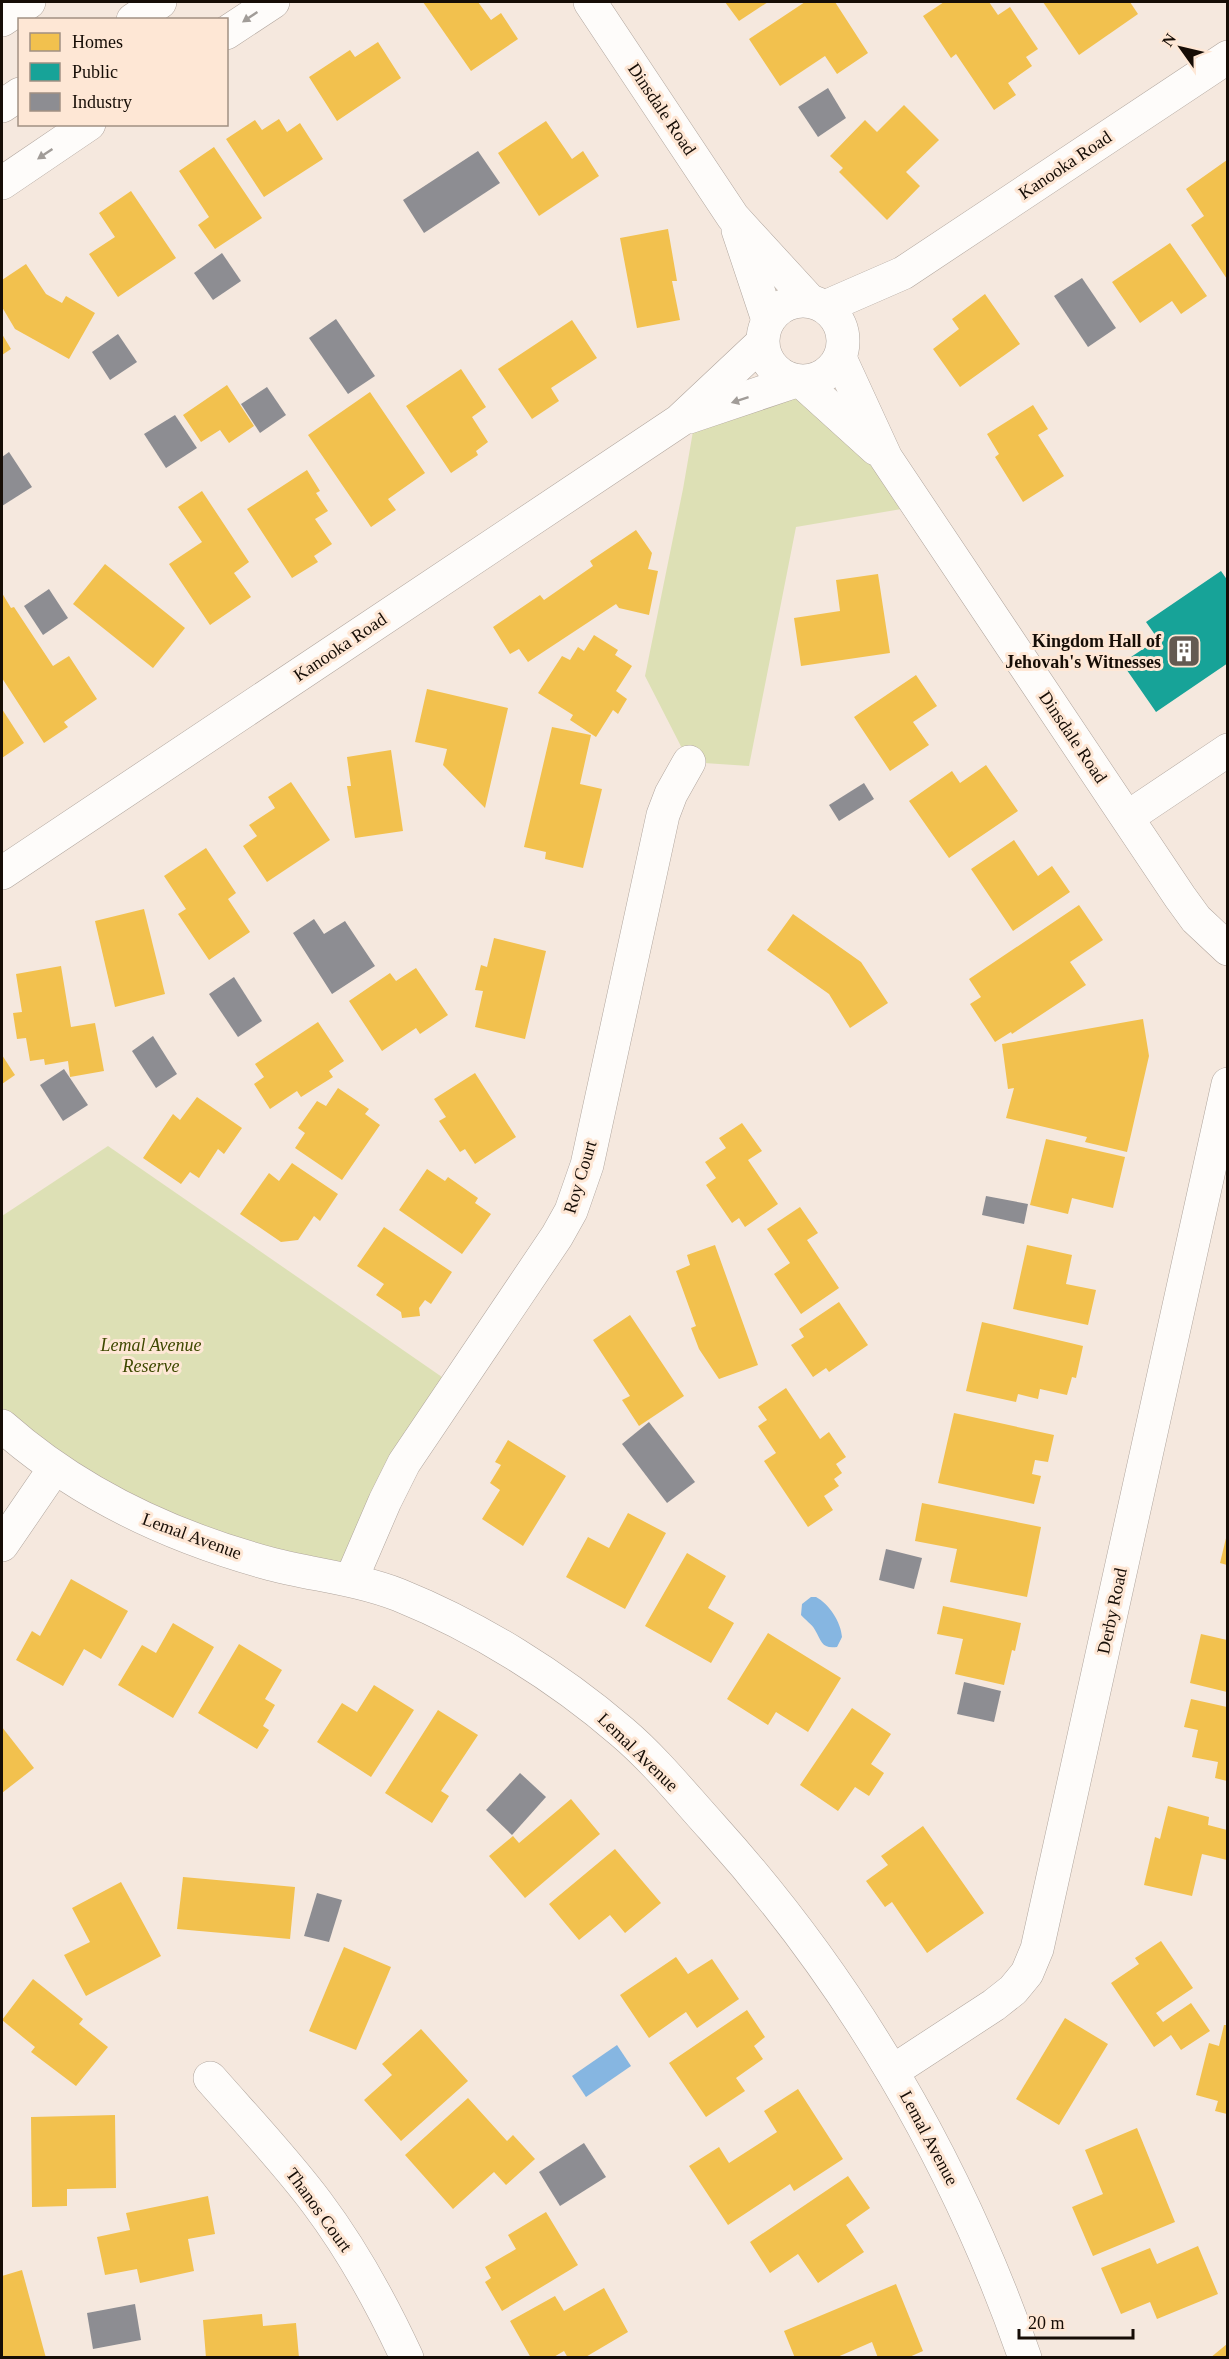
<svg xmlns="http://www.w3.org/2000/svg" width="1229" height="2359" font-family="Georgia,serif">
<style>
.green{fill:#dde0b5}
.water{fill:#86b6e1}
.homes{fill:#f2c14e}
.public{fill:#17a398}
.industry{fill:#8d8d92}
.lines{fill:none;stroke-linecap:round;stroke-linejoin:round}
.street-casing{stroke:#b0a59d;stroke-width:34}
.primary-casing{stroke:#b0a59d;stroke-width:34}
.street{stroke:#fefcfa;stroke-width:33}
.primary{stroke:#fefcfa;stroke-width:33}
.oneway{fill:#a19c98}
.labels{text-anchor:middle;stroke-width:6;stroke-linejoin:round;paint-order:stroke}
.street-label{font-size:18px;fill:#160d06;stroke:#fee7d5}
.poi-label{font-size:18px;font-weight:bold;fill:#160d06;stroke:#fee7d5;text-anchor:end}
.park-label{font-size:18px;font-style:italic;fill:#3e4900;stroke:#fee7d5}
</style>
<rect width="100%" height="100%" fill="#f5e8de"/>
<!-- green -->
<g class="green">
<polygon points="796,381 919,506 796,527 749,766 689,762 645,676 683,489 696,414"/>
<polygon points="108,1146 455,1386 351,1580 223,1550 2,1426 2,1216"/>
</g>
<!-- water -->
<g class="water">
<path d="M811 1597H816C829 1604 841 1622 842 1637L837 1647C822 1649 822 1642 815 1630 812 1624 805 1620 801 1615L802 1604Z"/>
<polygon points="617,2045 631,2066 586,2097 572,2076"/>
</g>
<!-- homes -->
<g class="homes">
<polygon points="423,2 478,2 491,20 501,13 518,39 471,71"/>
<polygon points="725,2 768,2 739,21"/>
<polygon points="805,2 835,2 868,53 837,74 825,56 780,86 749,39"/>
<polygon points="944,2 989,2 998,15 1010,7 1038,49 1026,57 1032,66 1008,83 1016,95 994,110 956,54 951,58 923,16"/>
<polygon points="1043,2 1130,2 1138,14 1079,55"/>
<polygon points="378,42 401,78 337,121 309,77 350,50 355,57"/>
<polygon points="904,105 939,140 906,172 920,186 887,220 839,172 843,168 830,156 865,120 877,132"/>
<polygon points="279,119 287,132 300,123 323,159 264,197 226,139 255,120 262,130"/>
<polygon points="546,121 572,159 583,151 599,176 539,216 498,153"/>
<polygon points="214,147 262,218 215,249 198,225 209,217 179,171"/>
<polygon points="1227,160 1227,279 1191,225 1204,216 1186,189"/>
<polygon points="131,191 176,258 118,297 89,254 115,237 99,213"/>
<polygon points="668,229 677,281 672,281 680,320 637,328 620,238"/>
<polygon points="1170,243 1207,296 1181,314 1172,301 1140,323 1112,282"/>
<polygon points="26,264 46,294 62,303 66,296 95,313 69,359 15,329 2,307 2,280"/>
<polygon points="985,294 1020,344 960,387 933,349 959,329 952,319"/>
<polygon points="572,320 597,358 551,388 559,401 532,419 498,369"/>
<polygon points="2,334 11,349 2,355"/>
<polygon points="461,369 486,407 472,417 488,442 476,451 478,455 451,473 406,406"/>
<polygon points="227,385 254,426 229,443 220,430 201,442 183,415"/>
<polygon points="370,392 425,473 388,499 396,510 371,527 308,435"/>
<polygon points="1033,405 1048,429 1038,435 1064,476 1023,502 995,457 999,454 987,434"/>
<polygon points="307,470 320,491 316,493 328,511 315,519 332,544 314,556 318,562 292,578 247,509"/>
<polygon points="202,491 249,562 234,573 251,597 210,625 169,564 202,542 178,507"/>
<polygon points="636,530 652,553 648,569 658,571 649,615 619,608 616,604 528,662 519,649 510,654 493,627 540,595 544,600 593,566 590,561"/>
<polygon points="105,564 185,628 153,668 73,604"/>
<polygon points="878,574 890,653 801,666 794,618 840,611 836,580"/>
<polygon points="2,593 11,608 14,607 53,666 69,656 97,699 64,722 68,727 44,743 2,678"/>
<polygon points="594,635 618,650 615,655 632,666 616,691 627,699 618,714 613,710 596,737 570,720 573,715 538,693 562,656 570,660 578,647 584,651"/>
<polygon points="916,675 937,706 913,722 929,745 890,771 854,717"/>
<polygon points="427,689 508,708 485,808 443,765 447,749 415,742"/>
<polygon points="2,709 24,743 2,758"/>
<polygon points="552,727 591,735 580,784 602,789 583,868 545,859 546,852 524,847"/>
<polygon points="391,750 403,831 355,838 347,786 351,786 347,757"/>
<polygon points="986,765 1018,811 949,858 909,801 952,771 960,783"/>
<polygon points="291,782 330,840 267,882 243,846 257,836 249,825 275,808 268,797"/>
<polygon points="1014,840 1038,876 1052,866 1070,892 1013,931 971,869"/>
<polygon points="206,848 236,893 228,899 250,932 209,960 178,914 186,909 164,876"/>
<polygon points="1079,905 1103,940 1070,962 1086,985 1012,1034 1011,1032 995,1042 970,1004 981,997 969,979"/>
<polygon points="144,909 165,994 115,1007 95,921"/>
<polygon points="793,914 861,962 888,1003 850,1028 829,994 767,950"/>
<polygon points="494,938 546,951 525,1039 475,1027 483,991 475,990 481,965 487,967"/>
<polygon points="61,966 71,1027 95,1023 104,1071 70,1077 68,1061 45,1065 44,1059 30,1061 26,1038 17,1039 13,1013 22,1012 16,974"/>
<polygon points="416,968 448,1015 420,1034 416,1028 382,1051 349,1001 390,973 396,981"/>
<polygon points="1143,1019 1149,1056 1127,1152 1085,1142 1087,1137 1006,1118 1014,1088 1008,1089 1002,1044"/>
<polygon points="318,1022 344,1061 329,1071 333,1077 301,1097 297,1091 270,1109 254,1084 264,1077 255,1064"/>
<polygon points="2,1055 15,1075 2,1084"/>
<polygon points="475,1073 516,1137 475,1164 465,1149 460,1152 439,1121 446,1117 434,1099"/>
<polygon points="338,1088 369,1109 365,1114 380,1125 342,1180 295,1148 305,1133 298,1128 317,1101 326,1106"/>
<polygon points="197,1097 242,1128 224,1154 218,1149 199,1178 190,1172 181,1184 143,1158 173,1114 180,1120"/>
<polygon points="742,1123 762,1151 748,1160 778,1204 745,1227 739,1218 732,1223 706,1185 716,1178 705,1162 726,1148 719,1138"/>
<polygon points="1046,1139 1125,1157 1113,1208 1072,1198 1068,1214 1030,1205"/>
<polygon points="292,1163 338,1194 320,1221 314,1216 298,1240 281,1242 240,1214 269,1173 279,1181"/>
<polygon points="427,1169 445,1181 448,1177 478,1198 475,1203 491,1214 462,1254 399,1210"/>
<polygon points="800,1207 818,1233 807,1240 839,1288 801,1314 774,1274 790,1263 767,1229"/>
<polygon points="384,1227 452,1272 431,1304 425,1300 419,1308 420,1316 402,1318 401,1312 376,1295 384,1284 357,1266"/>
<polygon points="715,1245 758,1365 719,1379 699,1349 691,1328 696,1326 676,1271 690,1265 687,1255"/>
<polygon points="1027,1245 1072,1255 1066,1284 1096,1290 1088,1325 1013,1309"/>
<polygon points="839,1302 868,1345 829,1372 826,1368 813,1377 791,1345 804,1337 799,1329"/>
<polygon points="630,1315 684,1396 639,1426 622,1400 630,1396 593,1340"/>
<polygon points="982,1322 1083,1346 1076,1378 1072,1377 1067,1395 1040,1389 1038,1399 1018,1394 1016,1402 966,1391"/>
<polygon points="786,1388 820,1439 829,1432 846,1457 836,1464 842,1473 834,1479 839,1486 824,1496 833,1510 808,1527 764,1461 776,1453 758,1426 767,1420 758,1407"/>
<polygon points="954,1413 1054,1435 1048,1462 1035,1460 1032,1474 1041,1476 1034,1504 938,1483"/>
<polygon points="508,1440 566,1476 523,1546 482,1519 500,1490 490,1483 501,1465 495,1462"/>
<polygon points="922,1503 1041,1527 1027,1597 950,1582 957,1549 915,1541"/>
<polygon points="628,1513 666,1533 625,1609 566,1577 588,1537 609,1548"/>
<polygon points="1227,1534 1227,1565 1220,1563"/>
<polygon points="687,1553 726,1576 708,1608 734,1623 711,1663 645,1626"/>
<polygon points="71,1579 128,1611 101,1659 84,1649 63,1686 16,1660 32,1631 40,1636"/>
<polygon points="943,1606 1021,1623 1015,1651 1012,1650 1004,1685 955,1674 963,1639 937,1634"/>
<polygon points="173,1623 214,1647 173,1718 118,1685 142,1645 156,1653"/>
<polygon points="768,1633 841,1678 808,1732 776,1712 768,1725 727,1699"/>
<polygon points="1201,1634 1227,1640 1227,1692 1190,1683"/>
<polygon points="239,1644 282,1670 265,1699 275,1705 263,1726 269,1730 257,1749 198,1713"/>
<polygon points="374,1685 414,1710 371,1777 317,1742 342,1703 357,1712"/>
<polygon points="1191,1699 1227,1707 1227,1781 1215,1778 1218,1762 1192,1757 1198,1730 1184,1727"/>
<polygon points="852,1708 891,1734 871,1764 884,1773 869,1796 855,1787 838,1811 800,1785"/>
<polygon points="438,1710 478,1735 441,1791 449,1796 432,1823 385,1793"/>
<polygon points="2,1727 34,1768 2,1793"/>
<polygon points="571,1799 600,1834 525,1898 489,1856 513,1836 519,1843"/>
<polygon points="1168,1806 1209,1817 1208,1825 1227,1830 1227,1860 1202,1854 1192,1896 1144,1885 1155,1837 1160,1839"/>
<polygon points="923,1826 984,1913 927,1953 892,1902 885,1907 866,1881 888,1865 881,1856"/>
<polygon points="615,1849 661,1903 625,1933 610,1915 579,1940 549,1904"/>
<polygon points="183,1877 295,1887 290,1939 177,1929"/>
<polygon points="121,1882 161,1956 86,1996 64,1955 90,1942 72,1908"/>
<polygon points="1161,1941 1193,1988 1156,2013 1163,2022 1191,2003 1210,2031 1181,2050 1171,2035 1154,2047 1111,1983 1139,1964 1135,1958"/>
<polygon points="344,1947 391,1967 356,2050 309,2031"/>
<polygon points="676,1957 688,1974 712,1959 739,1999 697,2028 686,2012 649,2038 620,1995"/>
<polygon points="33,1979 83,2019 79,2024 108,2047 76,2086 31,2052 35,2047 2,2020"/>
<polygon points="747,2010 765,2037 754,2046 763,2059 736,2078 745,2091 706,2117 669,2063"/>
<polygon points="1065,2018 1108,2044 1059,2125 1016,2099"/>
<polygon points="1224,2025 1227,2025 1227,2114 1215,2111 1218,2101 1196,2095 1209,2043 1219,2046"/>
<polygon points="421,2029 468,2081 401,2141 364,2100 392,2075 382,2064"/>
<polygon points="798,2089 843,2159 794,2191 790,2184 728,2225 689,2166 719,2147 729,2163 777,2132 764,2111"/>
<polygon points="468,2098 507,2141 513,2135 535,2159 506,2185 494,2172 453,2209 405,2155"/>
<polygon points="115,2115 116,2188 67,2189 67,2206 32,2207 31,2117"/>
<polygon points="1137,2128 1175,2222 1093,2256 1072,2207 1103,2194 1085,2150"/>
<polygon points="848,2176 870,2208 846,2225 864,2252 818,2283 798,2254 770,2273 750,2242"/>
<polygon points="208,2196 215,2234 188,2239 194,2271 140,2283 137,2269 105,2275 97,2237 130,2230 126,2213"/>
<polygon points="546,2212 578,2265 502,2311 485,2282 491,2278 485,2267 516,2249 508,2235"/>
<polygon points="1198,2246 1218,2294 1157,2319 1150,2302 1121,2314 1101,2268 1150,2248 1157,2264"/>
<polygon points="22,2270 46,2358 2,2358 2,2276"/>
<polygon points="896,2284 923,2351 907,2358 878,2358 872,2342 835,2358 795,2358 784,2331"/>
<polygon points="604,2288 628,2332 584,2358 568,2358 564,2351 552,2358 531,2358 510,2321 555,2296 564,2311"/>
<polygon points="262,2314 263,2326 296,2323 299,2358 206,2358 203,2320"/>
<polygon points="1227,2344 1227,2358 1210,2358"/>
</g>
<!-- public -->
<polygon class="public" points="1221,571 1228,581 1228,663 1156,712 1122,663 1158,639 1146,622"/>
<!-- industry -->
<g class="industry">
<polygon points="828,88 846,118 818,137 798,107"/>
<polygon points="478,151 500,183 424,233 403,200"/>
<polygon points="222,253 241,281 213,300 194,273"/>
<polygon points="1082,278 1116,328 1088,347 1054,296"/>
<polygon points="336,319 375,376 348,394 309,338"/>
<polygon points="118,334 137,362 110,380 92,352"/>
<polygon points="267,387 286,415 260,433 241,404"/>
<polygon points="175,415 197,448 166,468 144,434"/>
<polygon points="9,452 32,487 2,506 2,457"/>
<polygon points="49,589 68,618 43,635 24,606"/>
<polygon points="864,783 874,799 839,821 829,805"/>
<polygon points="314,919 324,934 345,921 375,966 332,994 293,933"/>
<polygon points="234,977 262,1021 238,1037 209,994"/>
<polygon points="153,1036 177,1074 156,1088 132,1051"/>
<polygon points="64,1069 88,1105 63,1121 40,1085"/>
<polygon points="986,1196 1028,1204 1024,1224 982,1215"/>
<polygon points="649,1422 695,1482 667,1503 622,1444"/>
<polygon points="886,1549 922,1558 914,1589 879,1580"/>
<polygon points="964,1682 1001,1691 994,1722 957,1714"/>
<polygon points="520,1773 546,1797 512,1835 486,1810"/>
<polygon points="317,1893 342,1900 329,1942 304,1936"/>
<polygon points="584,2143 606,2177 560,2206 539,2172"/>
<polygon points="135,2304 141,2340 93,2349 87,2313"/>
</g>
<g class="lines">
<defs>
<g id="street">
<polyline points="590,2 733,217 810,301"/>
<polyline points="226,33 273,2"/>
<polyline points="2,183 89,124"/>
<polyline points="738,230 768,320"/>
<circle cx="803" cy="341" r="40"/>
<polyline points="825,307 903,273 1228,57"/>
<polyline points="840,358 886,458 1180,897 1196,919 1228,949"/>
<polyline points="802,382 876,449"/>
<polyline points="689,417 796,381"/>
<polyline points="1128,817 1228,750"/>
<polyline points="2,873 679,421 762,343"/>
<path d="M2 1426C80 1495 171 1537 271 1564 314 1575 358 1579 399 1595 478 1627 557 1676 622 1732 655 1760 683 1795 712 1827 851 1981 957 2162 1025 2358"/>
<polyline points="2,1545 54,1469"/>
<polyline points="351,1580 385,1501 404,1463 557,1236 571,1211 587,1165 663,815 671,794 689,762"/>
<polyline points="893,2071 994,2005 1013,1990 1027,1973 1037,1949 1228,1084"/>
<path d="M210 2078C246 2119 284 2159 317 2203 353 2251 382 2304 407 2358"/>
</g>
<g id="primary">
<polyline points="2,20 29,2"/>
<polyline points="133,20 160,2"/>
<polyline points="2,106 20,94"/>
</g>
</defs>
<!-- street casing -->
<use href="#street" class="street-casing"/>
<!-- primary casing -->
<use href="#primary" class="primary-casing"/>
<!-- street -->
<use href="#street" class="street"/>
<!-- primary -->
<use href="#primary" class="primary"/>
</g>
<!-- one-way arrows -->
<defs><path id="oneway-solid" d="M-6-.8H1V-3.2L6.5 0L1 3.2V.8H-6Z" transform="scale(1.5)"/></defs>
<g class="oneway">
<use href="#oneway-solid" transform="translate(250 17) rotate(146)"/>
<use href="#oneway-solid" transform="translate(45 154) rotate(146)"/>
<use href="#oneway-solid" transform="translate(740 400) rotate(162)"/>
</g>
<!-- icons -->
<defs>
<symbol id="building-square" viewBox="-11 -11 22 22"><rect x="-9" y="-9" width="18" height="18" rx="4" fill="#645a52" stroke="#fee7d5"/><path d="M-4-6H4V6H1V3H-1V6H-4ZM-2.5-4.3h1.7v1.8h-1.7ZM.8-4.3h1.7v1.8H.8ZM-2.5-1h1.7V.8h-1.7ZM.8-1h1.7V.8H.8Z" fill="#fff"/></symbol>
</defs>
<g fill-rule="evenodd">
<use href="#building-square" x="1165" y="632" width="38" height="38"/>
</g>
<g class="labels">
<!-- street labels -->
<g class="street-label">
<text transform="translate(662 109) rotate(56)" y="6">Dinsdale Road</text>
<text transform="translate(1065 165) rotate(-34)" y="6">Kanooka Road</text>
<text transform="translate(340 647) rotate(-34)" y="6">Kanooka Road</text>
<text transform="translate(1073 737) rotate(56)" y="6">Dinsdale Road</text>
<text transform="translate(580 1177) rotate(-73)" y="6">Roy Court</text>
<text transform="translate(192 1536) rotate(20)" y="6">Lemal Avenue</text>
<text transform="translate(1112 1611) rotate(-78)" y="6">Derby Road</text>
<text transform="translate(638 1752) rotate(44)" y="6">Lemal Avenue</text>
<text transform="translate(929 2138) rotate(62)" y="6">Lemal Avenue</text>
<text transform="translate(319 2210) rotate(54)" y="6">Thanos Court</text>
</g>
<!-- poi labels -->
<g class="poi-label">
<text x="1161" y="647">Kingdom Hall of<tspan x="1161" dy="21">Jehovah's Witnesses</tspan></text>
</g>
<!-- park labels -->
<g class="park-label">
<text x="151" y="1351">Lemal Avenue<tspan x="151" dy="21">Reserve</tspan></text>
</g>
</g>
<!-- border -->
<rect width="1229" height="2359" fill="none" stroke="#160d06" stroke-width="6"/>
<!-- legend -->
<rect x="18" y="18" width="210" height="108" fill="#fee7d5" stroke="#a19082" stroke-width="1.5"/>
<rect x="30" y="33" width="30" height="18" fill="#f2c14e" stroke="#a19082" stroke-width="1.5"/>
<text x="72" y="48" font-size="18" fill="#160d06">Homes</text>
<rect x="30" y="63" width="30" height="18" fill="#17a398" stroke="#a19082" stroke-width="1.5"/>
<text x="72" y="78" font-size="18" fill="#160d06">Public</text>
<rect x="30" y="93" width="30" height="18" fill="#8d8d92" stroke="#a19082" stroke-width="1.5"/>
<text x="72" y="108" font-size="18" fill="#160d06">Industry</text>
<!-- north arrow -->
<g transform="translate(1181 48) rotate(304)" stroke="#fee7d5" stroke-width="4.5" paint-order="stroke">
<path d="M0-4.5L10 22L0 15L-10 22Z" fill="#160d06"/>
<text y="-9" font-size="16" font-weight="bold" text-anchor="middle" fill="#160d06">N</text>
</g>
<!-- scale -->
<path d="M1019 2329v9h114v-9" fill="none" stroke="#160d06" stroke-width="3"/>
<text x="1028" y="2329" font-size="18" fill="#160d06" stroke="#fee7d5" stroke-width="4.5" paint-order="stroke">20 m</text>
</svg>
